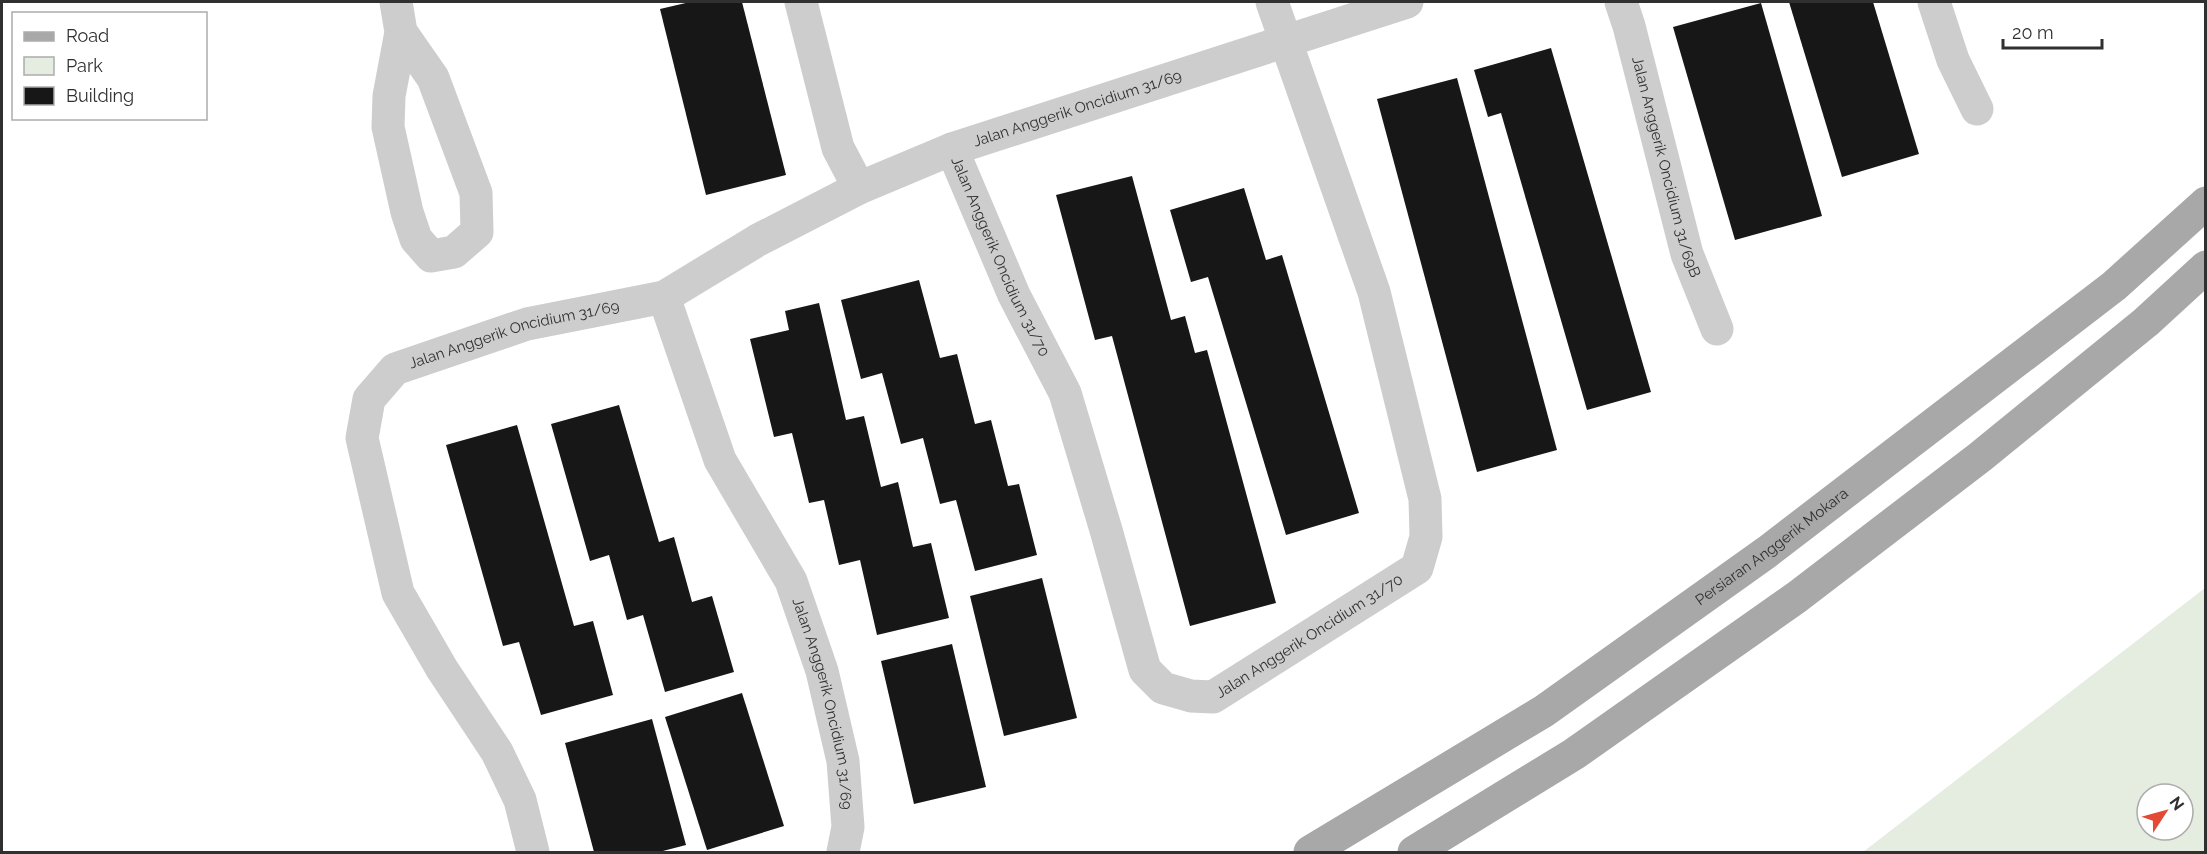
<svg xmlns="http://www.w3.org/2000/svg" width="2207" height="854" font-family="Raleway,sans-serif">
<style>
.green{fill:#e4eddf;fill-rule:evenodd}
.building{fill:#171717}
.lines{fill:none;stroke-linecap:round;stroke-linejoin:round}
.minor{stroke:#cdcdcd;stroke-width:33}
.major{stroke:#a8a8a8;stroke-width:33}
.labels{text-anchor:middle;stroke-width:6;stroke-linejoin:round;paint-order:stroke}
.street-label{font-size:15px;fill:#303030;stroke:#fff}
</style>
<rect width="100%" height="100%" fill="#fff"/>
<!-- green -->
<path class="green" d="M2205 588V852H1863ZM2147 794H2183V830H2147Z"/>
<!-- building -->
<g class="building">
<polygon points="690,2 742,2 786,175 706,195 660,9"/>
<polygon points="1789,2 1873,2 1919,154 1842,177"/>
<polygon points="1761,3 1822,216 1735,240 1673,27"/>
<polygon points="1551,48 1651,392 1587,410 1501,113 1488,117 1474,70"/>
<polygon points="1457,78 1557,450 1477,472 1377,99"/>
<polygon points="1132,176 1171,320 1185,316 1195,353 1207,350 1276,603 1190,626 1112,336 1095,340 1056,195"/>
<polygon points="1244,188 1266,260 1282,255 1359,513 1286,535 1208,277 1191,282 1170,210"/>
<polygon points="919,280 940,358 957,354 975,424 991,420 1008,486 1019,484 1037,555 975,571 956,500 940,504 923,438 901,444 882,373 861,379 841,300"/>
<polygon points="819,303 846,420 864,416 881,487 898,482 913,547 931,543 949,618 877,635 860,560 839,565 824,500 809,503 792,433 774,437 750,339 789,330 785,311"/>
<polygon points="619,405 659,542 674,537 692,602 712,596 734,672 665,692 643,615 627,620 609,555 590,561 551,424"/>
<polygon points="517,425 574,626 593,621 613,695 541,715 519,642 503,646 446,445"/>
<polygon points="1042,578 1077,718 1004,736 970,596"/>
<polygon points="952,644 986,787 914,804 881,661"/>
<polygon points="742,693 784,826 707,850 665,717"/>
<polygon points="652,719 686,845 659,852 594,852 565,743"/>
</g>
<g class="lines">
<!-- minor -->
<g class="minor">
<polyline points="396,2 401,32 389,96 388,127 407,212 416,239 431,256 454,252 477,232 476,193 433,78 401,32"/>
<polyline points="801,2 838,148 859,188"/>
<path id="s1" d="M1621 2 1629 26 1687 254 1717 329"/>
<polyline points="1934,2 1953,60 1977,109"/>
<path id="s2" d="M952 149 1014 295 1065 393 1106 530 1145 670 1163 688 1191 696 1213 697 1417 568 1426 537 1425 499 1374 292 1272 2"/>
<path id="s3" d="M664 297 720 460 791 581 822 671 843 761 848 827 843 852"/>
<path id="s4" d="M533 852 520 800 497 752 442 669 398 593 362 438 369 399 395 369 527 324 664 297 758 240 859 188 952 149 1407 2"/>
</g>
<!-- major -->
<g class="major">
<path id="s5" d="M1310 852 1544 711 1767 552 2114 286 2206 203"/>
<polyline points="1414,852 1574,754 1797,597 1980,457 2146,322 2206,267"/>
</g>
</g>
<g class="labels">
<!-- street labels -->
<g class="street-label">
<text dy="5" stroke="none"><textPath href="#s4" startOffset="1268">Jalan Anggerik Oncidium 31/69</textPath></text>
<text dy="5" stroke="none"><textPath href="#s1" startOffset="171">Jalan Anggerik Oncidium 31/69B</textPath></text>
<text dy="5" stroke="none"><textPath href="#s2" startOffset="118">Jalan Anggerik Oncidium 31/70</textPath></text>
<text dy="5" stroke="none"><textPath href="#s4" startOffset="657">Jalan Anggerik Oncidium 31/69</textPath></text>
<text dy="5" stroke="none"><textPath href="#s5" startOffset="554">Persiaran Anggerik Mokara</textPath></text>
<text dy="5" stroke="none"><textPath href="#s2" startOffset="748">Jalan Anggerik Oncidium 31/70</textPath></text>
<text dy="5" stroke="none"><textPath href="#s3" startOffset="440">Jalan Anggerik Oncidium 31/69</textPath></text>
</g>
</g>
<!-- border -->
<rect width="2207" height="854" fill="none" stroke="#303030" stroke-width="6"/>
<!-- legend -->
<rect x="12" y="12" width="195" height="108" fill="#ffffff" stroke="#acacac" stroke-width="1.5"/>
<rect x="24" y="32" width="30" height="9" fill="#a8a8a8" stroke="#acacac" stroke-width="1.5"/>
<text x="66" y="42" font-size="18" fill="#303030">Road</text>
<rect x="24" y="57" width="30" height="18" fill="#e4eddf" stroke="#acacac" stroke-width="1.5"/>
<text x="66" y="72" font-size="18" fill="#303030">Park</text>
<rect x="24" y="87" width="30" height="18" fill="#171717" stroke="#acacac" stroke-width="1.5"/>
<text x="66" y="102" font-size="18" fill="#303030">Building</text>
<!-- north arrow -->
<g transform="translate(2165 812) rotate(54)"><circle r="28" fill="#ffffff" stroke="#acacac" stroke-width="1.5"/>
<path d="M0-4.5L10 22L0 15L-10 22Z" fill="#e44935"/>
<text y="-9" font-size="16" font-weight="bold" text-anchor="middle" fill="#303030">N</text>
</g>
<!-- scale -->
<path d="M2003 39v9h99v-9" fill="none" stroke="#303030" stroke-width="3"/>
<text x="2012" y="39" font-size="18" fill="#303030" stroke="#ffffff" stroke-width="4.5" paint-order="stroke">20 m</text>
</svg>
